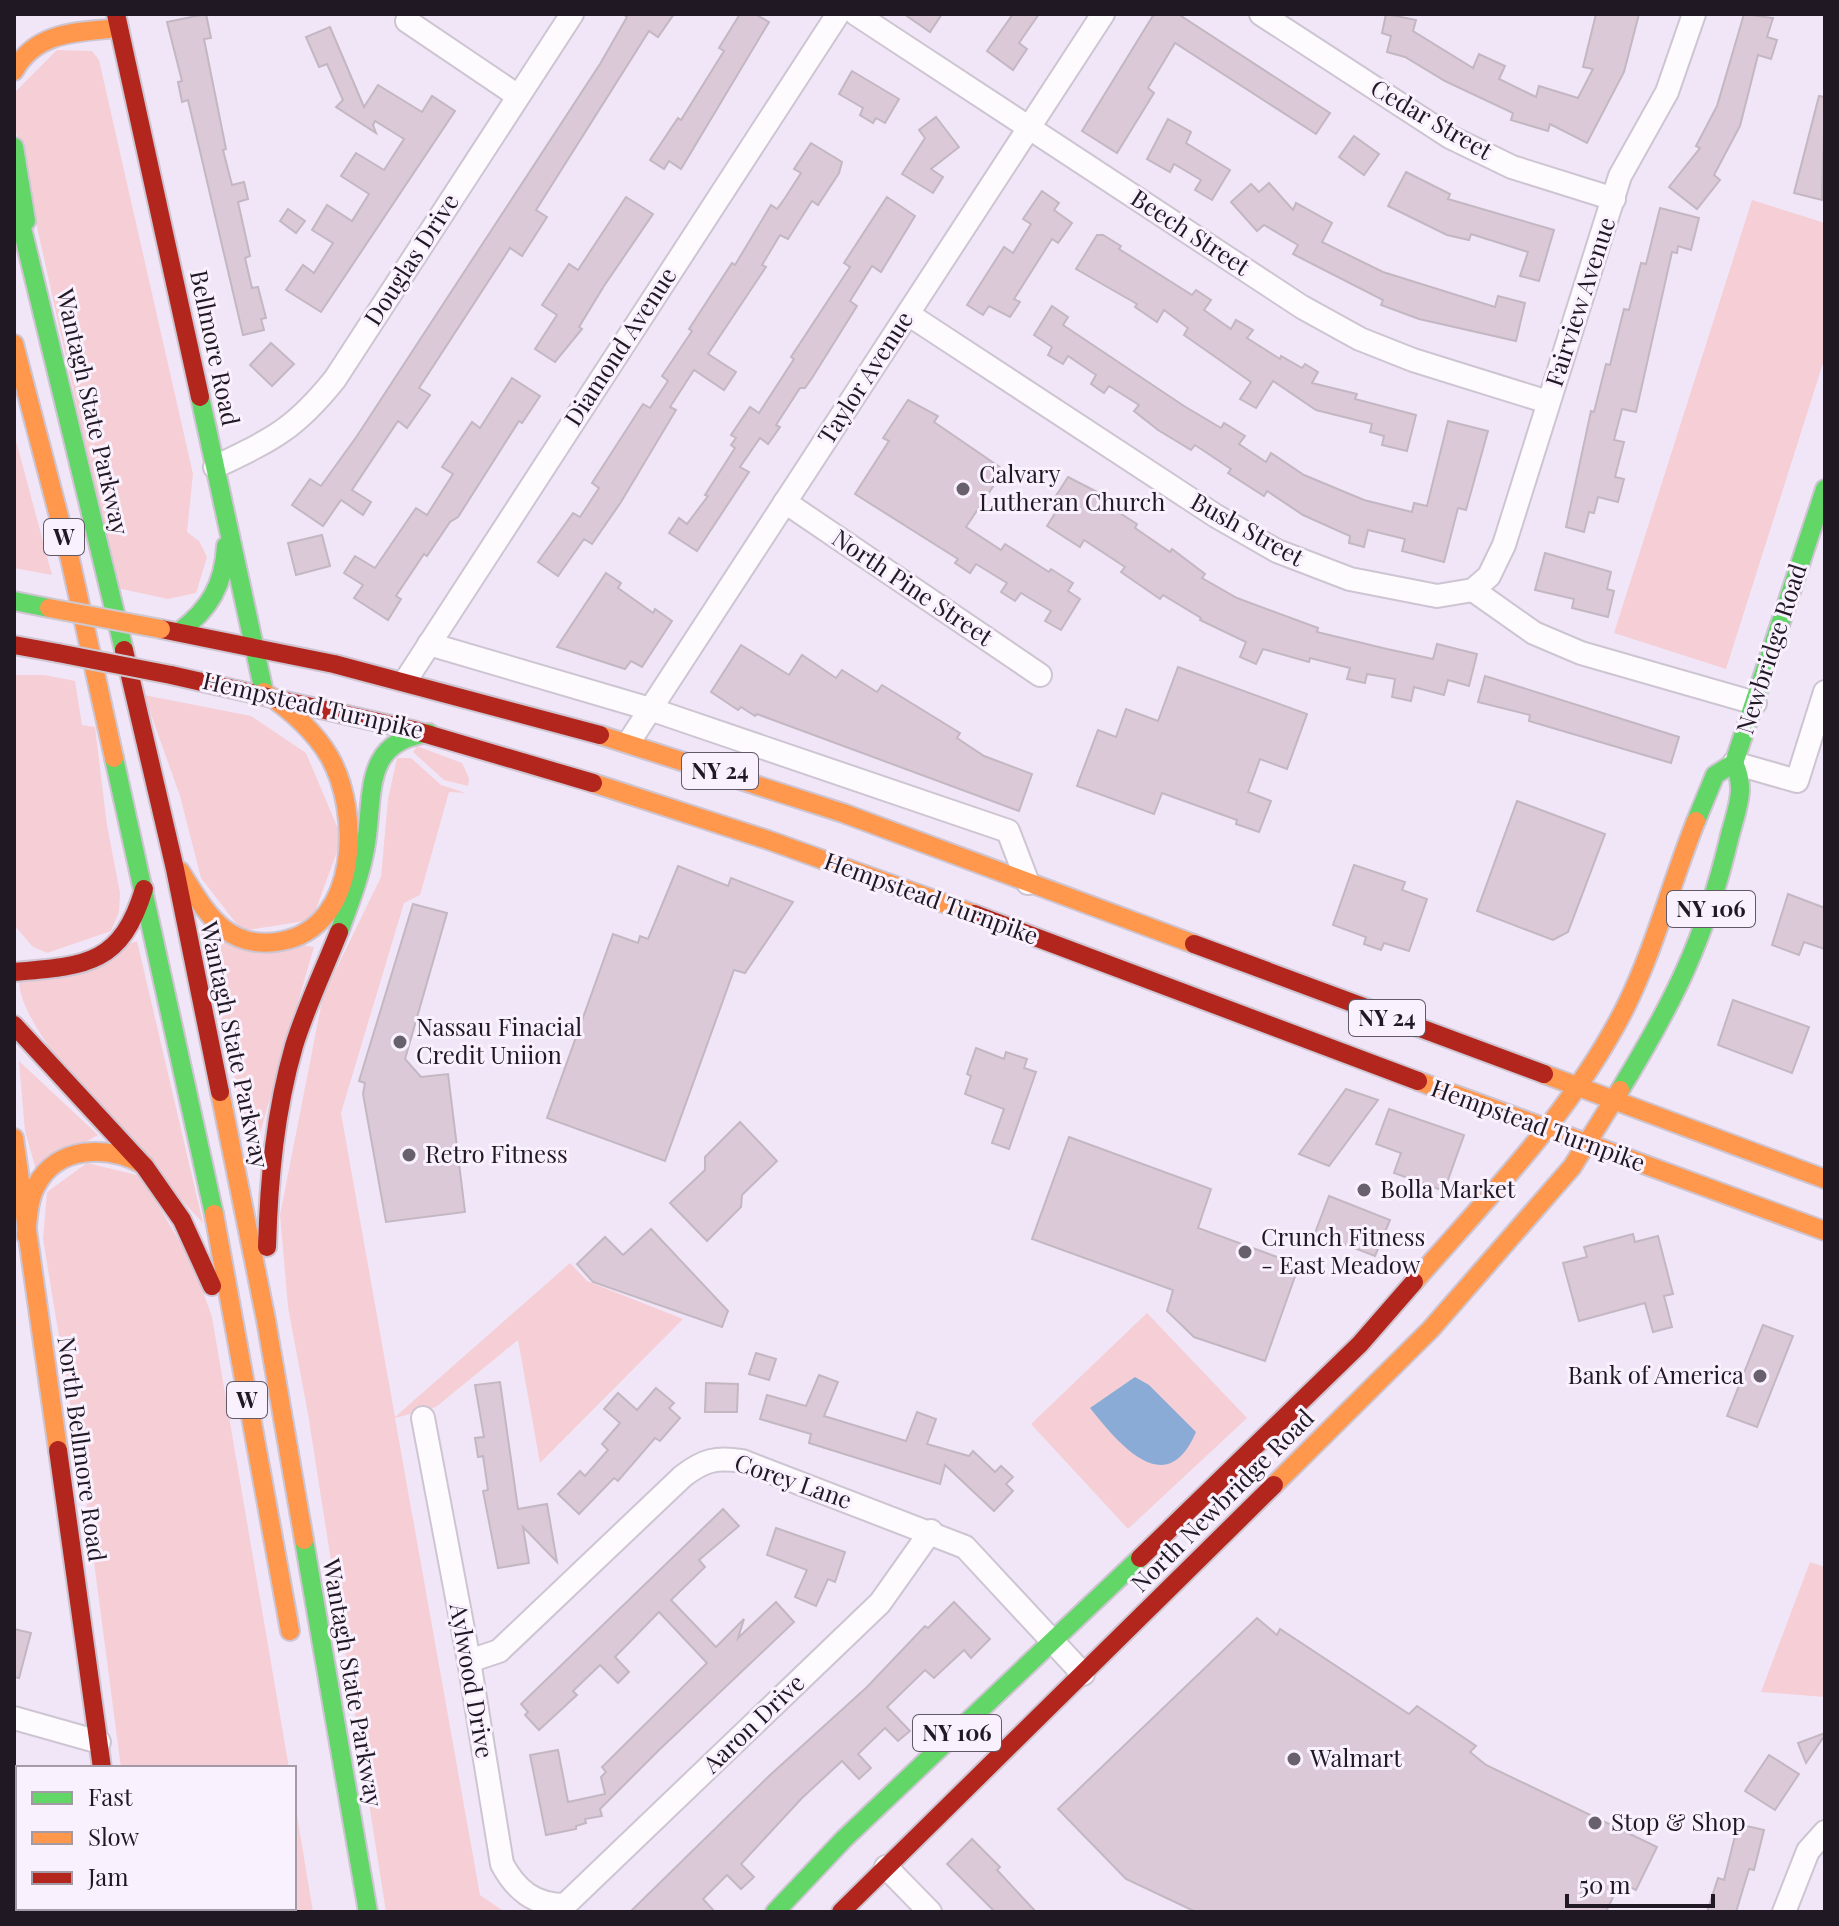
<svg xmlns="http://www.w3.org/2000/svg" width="1839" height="1926" font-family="'Playfair Display',serif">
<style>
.green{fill:#f5cfd5}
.water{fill:#89abd5}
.building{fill:#dcc9d8;stroke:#c3b7c2;stroke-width:2}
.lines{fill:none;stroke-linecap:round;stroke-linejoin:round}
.street-casing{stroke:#cec5d2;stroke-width:26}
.fast-casing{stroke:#cec5d2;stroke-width:22}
.slow-casing{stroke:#cec5d2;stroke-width:22}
.jam-casing{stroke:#cec5d2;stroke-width:22}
.street{stroke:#fdfbfe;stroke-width:22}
.fast{stroke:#63d668;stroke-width:18}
.slow{stroke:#ff974d;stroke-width:18}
.jam{stroke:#b3261e;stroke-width:18}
.slow-bridge-casing{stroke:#cec8d0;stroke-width:22;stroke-linecap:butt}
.jam-bridge-casing{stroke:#cec8d0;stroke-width:22;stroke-linecap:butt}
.slow-bridge{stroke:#ff974d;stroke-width:18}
.jam-bridge{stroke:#b3261e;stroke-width:18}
.poi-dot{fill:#69606d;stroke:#faf1fe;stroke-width:3}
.labels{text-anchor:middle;stroke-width:6;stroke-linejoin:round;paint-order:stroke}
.shield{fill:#faf1fe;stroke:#615965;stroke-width:2}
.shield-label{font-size:22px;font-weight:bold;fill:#201823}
.street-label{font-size:24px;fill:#201823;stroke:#faf1fe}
.poi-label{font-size:24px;fill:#201823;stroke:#faf1fe;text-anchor:start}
</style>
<rect width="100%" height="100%" fill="#f1e6f7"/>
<!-- green -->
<g class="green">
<polygon points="57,50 92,51 99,60 193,474 187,532 199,541 207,557 196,593 168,599 117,588 14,123 16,91"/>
<polygon points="1752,200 1825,223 1825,357 1726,669 1614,633"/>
<polygon points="14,433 52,575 14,568"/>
<polygon points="14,675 44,675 75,681 82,725 95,727 107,825 120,893 119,912 111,931 47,953 33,947 14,925"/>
<polygon points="144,695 251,716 306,753 342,838 312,920 242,931 201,878 180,796"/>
<polygon points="417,746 462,763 469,778 468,786 444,780 413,752"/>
<polygon points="397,758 411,758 441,785 466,793 449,792 420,895 404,903 341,1113 395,1417 570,1263 587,1281 683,1319 540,1463 518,1340 436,1407 395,1418 480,1895 505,1912 386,1912 308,1414 288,1307 280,1215 323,996 381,877 388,799"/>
<polygon points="200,929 314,947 253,1157"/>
<path d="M137 941 203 1223C160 1175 22 1041 19 982Z"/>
<polygon points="19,1061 98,1135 36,1170 25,1131"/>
<polygon points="87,1163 141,1176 194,1266 212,1317 289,1768 121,1768 86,1501 43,1239 47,1192"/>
<polygon points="1147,1313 1247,1418 1128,1529 1031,1424"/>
<polygon points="1810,1562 1825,1567 1825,1697 1761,1692"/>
<polygon points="294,1797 313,1912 139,1912 138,1908 294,1908"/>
</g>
<!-- water -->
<path class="water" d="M1135 1377 1149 1385 1196 1432C1166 1502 1119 1444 1090 1408Z"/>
<!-- building -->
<g class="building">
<polygon points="206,14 211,38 204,39 226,149 223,150 232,185 244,182 248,199 238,202 250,256 245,258 252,288 258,287 266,318 261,319 264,330 243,335 188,100 182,102 178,82 182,81 167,22"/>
<polygon points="623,14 674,14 658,37 649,31 536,210 547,217 522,256 510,248 419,388 430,395 407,428 398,421 352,490 371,502 363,515 341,500 323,526 292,505 310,479 321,486 357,436 600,64 627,17"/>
<polygon points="740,14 755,14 769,22 681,169 669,161 664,169 650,160 678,118 681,120 724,51 719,48"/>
<polygon points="904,14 942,14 930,32"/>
<polygon points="1013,14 1039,14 1019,43 1027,49 1013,70 987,51"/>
<polygon points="1154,14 1178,14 1330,113 1316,134 1175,43 1148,88 1154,93 1117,153 1082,131"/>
<polygon points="1386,14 1416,20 1413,31 1473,68 1479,54 1505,66 1499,79 1536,97 1539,86 1578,98 1593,69 1583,67 1596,14 1639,14 1624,72 1587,143 1550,124 1548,131 1511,120 1513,113 1445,81 1405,57 1387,52 1391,36 1382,33"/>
<polygon points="1744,14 1773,18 1767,37 1777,40 1771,59 1758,55 1740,126 1714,175 1720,180 1697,209 1669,187 1700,148 1696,146 1717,106"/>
<polygon points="330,27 364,107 378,85 422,112 432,96 455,111 321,312 286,290 303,265 314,273 333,243 312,230 327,205 352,221 369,194 341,176 356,153 384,170 404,139 375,121 373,125 376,133 336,107 343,100 327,64 319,67 306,37"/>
<polygon points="852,71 899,99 885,123 876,118 873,123 860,115 863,108 839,94"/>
<polygon points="1819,96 1825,97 1822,200 1794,193"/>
<polygon points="936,117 959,147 931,169 943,177 933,193 902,174 925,138 919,130"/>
<polygon points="1168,119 1191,132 1186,143 1230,170 1212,200 1195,190 1201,180 1174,164 1170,172 1147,159"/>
<polygon points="1354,136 1379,154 1364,175 1339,157"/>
<polygon points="811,143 842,162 839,173 818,205 812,201 788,239 780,235 762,265 766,267 708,354 736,372 724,390 694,370 670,407 676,410 621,502 592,544 584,539 558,576 538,562 573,513 580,517 599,488 592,483 643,404 650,408 668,381 662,376 692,331 689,329 732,263 735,265 771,205 777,209 785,198 801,173 794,169"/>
<polygon points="1406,172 1450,194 1448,199 1554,230 1539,281 1520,276 1528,252 1471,234 1469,240 1447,235 1388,206"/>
<polygon points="1269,183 1293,210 1296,203 1332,223 1322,242 1383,272 1495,307 1498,296 1525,303 1516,341 1419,319 1381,305 1383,300 1293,254 1298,245 1264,225 1257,231 1231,202 1251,184 1259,192"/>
<polygon points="1042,191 1059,203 1054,210 1072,223 1058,243 1052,239 1014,299 1020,302 1010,317 989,306 983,315 967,305 1004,247 1013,253 1031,224 1023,219"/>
<polygon points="626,197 653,214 604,286 579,327 582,329 555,362 535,349 557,315 542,305 569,264 578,270"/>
<polygon points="887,197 915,216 881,272 872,266 850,301 857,306 812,378 805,388 800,388 776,425 780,427 768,444 760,438 740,467 749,472 697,551 669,533 679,518 687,524 708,496 705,495 735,448 731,445 736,438 731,435 750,407 759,413 794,359 791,357 850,267 844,263"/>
<polygon points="1660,208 1699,218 1691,250 1678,246 1677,253 1672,252 1636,412 1622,409 1614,440 1624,442 1615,477 1624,479 1618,502 1598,497 1594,513 1589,512 1584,532 1566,527 1591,411 1594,412 1606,364 1610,365 1624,309 1629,310 1641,263 1646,264"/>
<polygon points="288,209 305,221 296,233 280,221"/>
<polygon points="1097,235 1103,235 1121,246 1119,249 1192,295 1196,290 1211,300 1204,310 1231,329 1236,320 1253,330 1247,338 1280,359 1281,356 1302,368 1305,364 1318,372 1312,383 1357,394 1355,399 1416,415 1407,451 1382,445 1384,436 1370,432 1372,424 1316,410 1273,381 1256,408 1240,399 1251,382 1184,335 1188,328 1164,310 1157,322 1135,307 1137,304 1076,269"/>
<polygon points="1052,306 1068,317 1063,325 1184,406 1221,428 1224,423 1245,436 1239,444 1266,462 1271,453 1304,475 1364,500 1412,512 1414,503 1427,506 1448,421 1488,431 1466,510 1458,508 1444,562 1402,551 1405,539 1368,530 1364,547 1349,543 1350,536 1303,515 1267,491 1264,496 1228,473 1231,469 1195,445 1191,450 1158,430 1134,411 1139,405 1109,386 1104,393 1091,384 1096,375 1068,356 1063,364 1048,355 1052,347 1034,335"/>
<polygon points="271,343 294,364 272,386 250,365"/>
<polygon points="512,378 540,396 522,423 519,421 458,517 450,522 427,556 424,554 396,596 401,599 388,620 354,598 363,585 344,573 355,556 375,568 416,508 427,515 453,474 442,467 472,422 480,428"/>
<polygon points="908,400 938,416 934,422 1004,470 966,527 1001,550 1005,544 1049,572 1051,569 1073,583 1068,591 1080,599 1061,630 1045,621 1051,611 1021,593 1015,601 1001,592 1007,583 976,564 970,573 955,563 958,559 855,494 889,441 883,438"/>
<polygon points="1068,477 1099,493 1096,498 1137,524 1135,528 1170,552 1172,549 1205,574 1202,578 1237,598 1318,628 1317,632 1387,649 1433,659 1437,644 1477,654 1469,686 1448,680 1444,695 1414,687 1411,701 1392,697 1395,679 1367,674 1365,683 1347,679 1350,668 1310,658 1309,662 1263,649 1256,664 1240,657 1246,642 1200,620 1201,618 1163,595 1160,599 1121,572 1125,567 1084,540 1080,547 1047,526 1061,504 1054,499"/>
<polygon points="322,535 330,566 296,575 288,543"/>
<polygon points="1545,553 1611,572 1607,589 1614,591 1608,617 1572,608 1574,599 1535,590"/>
<polygon points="606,573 621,583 618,588 653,613 655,609 672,621 642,667 631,661 625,669 557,647"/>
<polygon points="741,645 789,675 802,655 836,678 842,670 877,692 882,685 960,733 957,738 984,756 1032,774 1019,811 757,714 755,716 741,707 738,710 711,692"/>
<polygon points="1178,667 1307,714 1287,769 1260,759 1248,792 1271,801 1259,832 1236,824 1237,820 1162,793 1154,814 1077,786 1098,730 1116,737 1126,709 1158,721"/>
<polygon points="1485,676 1679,737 1671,763 1529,721 1530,715 1478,702"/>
<polygon points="1517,801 1605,834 1568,932 1553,940 1477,911"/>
<polygon points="1354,865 1405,882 1402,890 1427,899 1409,951 1384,943 1381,950 1364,944 1366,937 1333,925"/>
<polygon points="678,866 728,886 731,878 793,902 745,973 734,970 665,1161 547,1118 613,934 638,943 640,936 648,939"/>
<polygon points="1788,894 1825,908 1825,949 1804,942 1799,955 1772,945"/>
<polygon points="413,904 447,913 405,1059 421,1077 448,1074 465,1212 386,1222 363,1094 365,1083 359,1081"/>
<polygon points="1733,1000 1809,1027 1792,1073 1718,1045"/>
<polygon points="976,1048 1004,1059 1006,1052 1027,1059 1024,1068 1036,1072 1009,1149 992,1143 1004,1109 965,1094 971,1076 967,1074"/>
<polygon points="1346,1089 1378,1100 1329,1166 1299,1154"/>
<polygon points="1389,1109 1464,1135 1444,1191 1394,1173 1401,1153 1376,1144"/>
<polygon points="740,1122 777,1161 742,1195 741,1207 707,1241 670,1203 705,1170 705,1157"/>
<polygon points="1069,1137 1211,1189 1198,1228 1299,1265 1265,1361 1194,1337 1167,1311 1173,1290 1032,1239"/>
<polygon points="1329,1196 1390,1220 1375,1256 1315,1233"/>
<polygon points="651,1229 728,1311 722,1327 593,1282 577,1264 605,1237 623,1255"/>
<polygon points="1633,1234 1635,1242 1658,1236 1673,1294 1664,1296 1672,1327 1653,1332 1645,1303 1579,1321 1563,1263 1587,1257 1584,1247"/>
<polygon points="1763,1325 1793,1336 1757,1427 1727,1416"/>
<polygon points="756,1353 776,1359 769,1380 749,1374"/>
<polygon points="819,1375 838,1382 824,1416 906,1441 917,1412 936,1419 927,1444 969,1456 973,1451 995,1472 1001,1466 1013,1477 1006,1484 1013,1491 994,1511 945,1465 940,1484 809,1443 811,1434 760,1419 767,1395 806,1406"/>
<polygon points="500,1382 518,1509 547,1504 557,1562 523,1527 529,1563 498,1568 483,1491 488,1490 483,1456 478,1457 475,1438 484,1437 475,1385"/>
<polygon points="706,1383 738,1384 737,1412 705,1412"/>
<polygon points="656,1388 674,1403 669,1408 680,1418 660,1441 655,1438 618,1481 614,1478 579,1514 558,1494 580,1471 585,1476 608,1450 602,1444 620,1423 604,1409 618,1393 637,1410"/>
<polygon points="723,1509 739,1526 699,1560 705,1567 671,1600 716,1647 744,1619 738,1638 776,1602 794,1622 659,1750 600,1809 602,1816 585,1819 586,1823 576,1826 576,1829 546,1835 530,1755 558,1750 568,1802 605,1794 601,1777 606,1772 602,1767 707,1663 659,1612 615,1657 629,1672 618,1683 600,1665 573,1691 577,1695 539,1730 525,1715 528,1712 521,1704"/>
<polygon points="776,1528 845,1552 835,1582 828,1579 816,1606 795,1597 807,1570 767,1555"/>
<polygon points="954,1602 990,1639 971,1658 964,1650 934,1678 925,1670 887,1707 910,1731 898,1741 885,1728 858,1754 871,1768 859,1779 842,1761 802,1798 741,1864 754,1877 741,1889 727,1875 703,1899 715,1912 630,1912 769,1776 867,1687 925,1626 928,1628"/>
<polygon points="1257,1618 1277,1635 1280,1629 1409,1714 1417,1706 1476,1746 1470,1752 1486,1765 1657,1847 1636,1890 1620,1882 1606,1912 1196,1912 1126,1879 1058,1809"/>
<polygon points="14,1629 31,1633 19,1678 14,1677"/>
<polygon points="1825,1733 1825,1735 1806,1763 1798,1743"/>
<polygon points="1769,1755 1799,1774 1775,1810 1745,1791"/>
<polygon points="1738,1824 1764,1830 1754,1870 1749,1869 1736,1912 1707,1912 1718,1878 1724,1880"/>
<polygon points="972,1839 1000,1867 997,1870 1036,1912 995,1912 947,1864"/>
</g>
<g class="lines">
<defs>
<g id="street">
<polyline points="856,14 1302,307 1360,339 1413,360 1548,402"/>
<polyline points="1261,14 1450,137 1512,167 1614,199"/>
<polyline points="407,21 518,96"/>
<polyline points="908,314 1216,516 1277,551 1350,579 1437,596 1473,590 1534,633 1581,653 1755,703"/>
<path d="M215 467C273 439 294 430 335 379L572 14"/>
<polyline points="785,502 1040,675"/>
<polyline points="1473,590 1489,576 1504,545 1620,176 1667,92 1694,14"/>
<polyline points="429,644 650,709 1008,831 1028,883"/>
<polyline points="406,680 838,14"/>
<polyline points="629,742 1103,14"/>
<polyline points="1734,763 1797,781 1825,692"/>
<path d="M423 1418 469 1661 502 1864C516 1890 534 1905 565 1905L880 1603 931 1531"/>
<path d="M469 1661 499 1651 683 1476C704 1460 716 1457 742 1461L965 1547 1083 1674"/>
<polyline points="14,1718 99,1742"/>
<polyline points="886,1867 930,1912"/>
<polyline points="1784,1912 1808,1851 1825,1832"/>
</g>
<g id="fast">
<polyline points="14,147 26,221"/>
<polyline points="14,195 124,650"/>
<polyline points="200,397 264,692"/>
<polyline points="14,601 49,608"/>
<path d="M179 632C210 609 224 584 226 546"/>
<polyline points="114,758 214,1214"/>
<polyline points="1696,821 1715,775 1734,763 1825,489"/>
<path d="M339 932C349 905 360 877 365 849 375 797 360 741 429 733"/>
<path d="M1620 1090C1673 1003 1705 940 1729 839 1736 810 1747 790 1734 763"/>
<polyline points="304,1540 368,1912"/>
<polyline points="775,1912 844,1839 1140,1558"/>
</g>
<g id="slow">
<path d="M14 71C36 31 78 32 119 28"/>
<polyline points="14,344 70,559 114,758"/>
<polyline points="600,735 843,813 1194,944"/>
<polyline points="593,783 768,840 974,914"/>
<path d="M180 871C193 891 205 914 224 929 241 942 262 945 282 941 360 926 361 811 329 756 313 729 289 709 264 692"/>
<polyline points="1544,1074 1825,1179"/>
<polyline points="1418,1081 1825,1231"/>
<polyline points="220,1092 266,1320 304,1540"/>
<polyline points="14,1138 58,1450"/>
<polyline points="214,1214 290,1631"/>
<path d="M26 1235C28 1219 28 1201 36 1186 57 1145 108 1145 144 1165"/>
<path d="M1414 1282C1489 1196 1573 1111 1625 1008 1655 948 1671 883 1696 821"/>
<polyline points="1274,1485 1431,1329 1572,1167 1620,1090"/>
<polyline points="120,1908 121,1912"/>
</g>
<g id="jam">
<polyline points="116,14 200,397"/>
<polyline points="161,629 334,664 600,735"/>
<polyline points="14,645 58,653"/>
<polyline points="124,650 175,869 220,1092"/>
<polyline points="171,675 413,730 593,783"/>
<polyline points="974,914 1418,1081"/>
<polyline points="1194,944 1544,1074"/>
<path d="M14 972C86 966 121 965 144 889"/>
<polyline points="14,1025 145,1167 182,1220 212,1286"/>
<path d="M267 1247C269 1179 275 1112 294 1046 306 1007 324 970 339 932"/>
<polyline points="58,1450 102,1768"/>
<polyline points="1140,1558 1360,1344 1414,1282"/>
<polyline points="841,1912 1274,1485"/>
</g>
</defs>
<!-- street casing -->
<use href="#street" class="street-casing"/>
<!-- fast casing -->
<use href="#fast" class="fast-casing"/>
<!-- slow casing -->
<use href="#slow" class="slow-casing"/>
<!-- jam casing -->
<use href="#jam" class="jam-casing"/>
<!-- street -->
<use href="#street" class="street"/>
<!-- fast -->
<use href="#fast" class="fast"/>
<!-- slow -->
<use href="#slow" class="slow"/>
<!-- jam -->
<use href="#jam" class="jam"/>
<defs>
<polyline id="slow-bridge" points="49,608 161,629"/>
<polyline id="jam-bridge" points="58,653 171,675"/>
</defs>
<!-- slow-bridge casing -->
<use href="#slow-bridge" class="slow-bridge-casing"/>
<!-- jam-bridge casing -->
<use href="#jam-bridge" class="jam-bridge-casing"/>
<!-- slow-bridge -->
<use href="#slow-bridge" class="slow-bridge"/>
<!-- jam-bridge -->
<use href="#jam-bridge" class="jam-bridge"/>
</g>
<!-- markers -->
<g class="poi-dot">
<circle cx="963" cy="489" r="8"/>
<circle cx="400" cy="1042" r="8"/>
<circle cx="409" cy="1155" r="8"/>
<circle cx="1364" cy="1190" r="8"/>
<circle cx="1245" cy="1252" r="8"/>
<circle cx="1760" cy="1376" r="8"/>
<circle cx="1294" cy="1759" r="8"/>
<circle cx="1595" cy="1823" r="8"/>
</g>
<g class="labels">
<!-- shield labels -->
<g class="shield">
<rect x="44" y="519" width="40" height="36" rx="6"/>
<rect x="682" y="753" width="76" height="36" rx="6"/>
<rect x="1667" y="891" width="88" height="36" rx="6"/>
<rect x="1349" y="1000" width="76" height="36" rx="6"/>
<rect x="227" y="1382" width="40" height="36" rx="6"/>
<rect x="913" y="1715" width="88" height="36" rx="6"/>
</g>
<g class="shield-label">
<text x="64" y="545">W</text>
<text x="720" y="779">NY 24</text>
<text x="1711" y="917">NY 106</text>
<text x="1387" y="1026">NY 24</text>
<text x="247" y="1408">W</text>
<text x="957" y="1741">NY 106</text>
</g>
<!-- street labels -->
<g class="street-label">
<text transform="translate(1431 120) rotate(30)" y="8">Cedar Street</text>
<text transform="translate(1190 233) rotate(33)" y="8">Beech Street</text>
<text transform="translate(412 260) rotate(-57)" y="8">Douglas Drive</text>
<text transform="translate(1581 302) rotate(-72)" y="8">Fairview Avenue</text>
<text transform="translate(621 347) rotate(-57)" y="8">Diamond Avenue</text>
<text transform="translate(214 348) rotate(78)" y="8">Bellmore Road</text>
<text transform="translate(866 378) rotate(-57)" y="8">Taylor Avenue</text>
<text transform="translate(92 412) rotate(77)" y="8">Wantagh State Parkway</text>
<text transform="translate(1247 530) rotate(29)" y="8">Bush Street</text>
<text transform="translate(912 588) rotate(34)" y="8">North Pine Street</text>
<text transform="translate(1772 649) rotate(-72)" y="8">Newbridge Road</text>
<text transform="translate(313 706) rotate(13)" y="8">Hempstead Turnpike</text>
<text transform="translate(931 899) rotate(20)" y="8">Hempstead Turnpike</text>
<text transform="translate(234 1045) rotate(78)" y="8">Wantagh State Parkway</text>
<text transform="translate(1538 1126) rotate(20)" y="8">Hempstead Turnpike</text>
<text transform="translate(81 1449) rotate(82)" y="8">North Bellmore Road</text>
<text transform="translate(793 1482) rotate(19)" y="8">Corey Lane</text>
<text transform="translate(1223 1501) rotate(-45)" y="8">North Newbridge Road</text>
<text transform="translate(471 1681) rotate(80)" y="8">Aylwood Drive</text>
<text transform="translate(352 1683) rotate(80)" y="8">Wantagh State Parkway</text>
<text transform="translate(754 1724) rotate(-44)" y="8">Aaron Drive</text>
</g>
<!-- poi labels -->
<g class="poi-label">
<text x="979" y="483">Calvary<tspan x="979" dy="28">Lutheran Church</tspan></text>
<text x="416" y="1036">Nassau Finacial<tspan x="416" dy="28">Credit Uniion</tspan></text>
<text x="425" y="1163">Retro Fitness</text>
<text x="1380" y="1198">Bolla Market</text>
<text x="1261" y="1246">Crunch Fitness<tspan x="1261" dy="28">- East Meadow</tspan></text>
<text x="1744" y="1384" text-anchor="end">Bank of America</text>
<text x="1310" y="1767">Walmart</text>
<text x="1611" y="1831">Stop &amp; Shop</text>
</g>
</g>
<!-- border -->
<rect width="1839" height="1926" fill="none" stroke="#201823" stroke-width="32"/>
<!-- legend -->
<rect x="16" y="1766" width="280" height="144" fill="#faf1fe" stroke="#a39aa6" stroke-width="2"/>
<rect x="32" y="1792" width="40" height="12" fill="#63d668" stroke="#a39aa6" stroke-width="2"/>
<text x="88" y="1806" font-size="24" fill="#201823">Fast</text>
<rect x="32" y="1832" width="40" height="12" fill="#ff974d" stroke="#a39aa6" stroke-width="2"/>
<text x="88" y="1846" font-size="24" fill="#201823">Slow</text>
<rect x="32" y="1872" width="40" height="12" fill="#b3261e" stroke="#a39aa6" stroke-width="2"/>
<text x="88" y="1886" font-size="24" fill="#201823">Jam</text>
<!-- scale -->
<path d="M1567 1894v12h146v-12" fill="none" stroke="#201823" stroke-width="4"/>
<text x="1579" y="1894" font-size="24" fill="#201823" stroke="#faf1fe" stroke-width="6" paint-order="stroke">50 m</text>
</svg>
